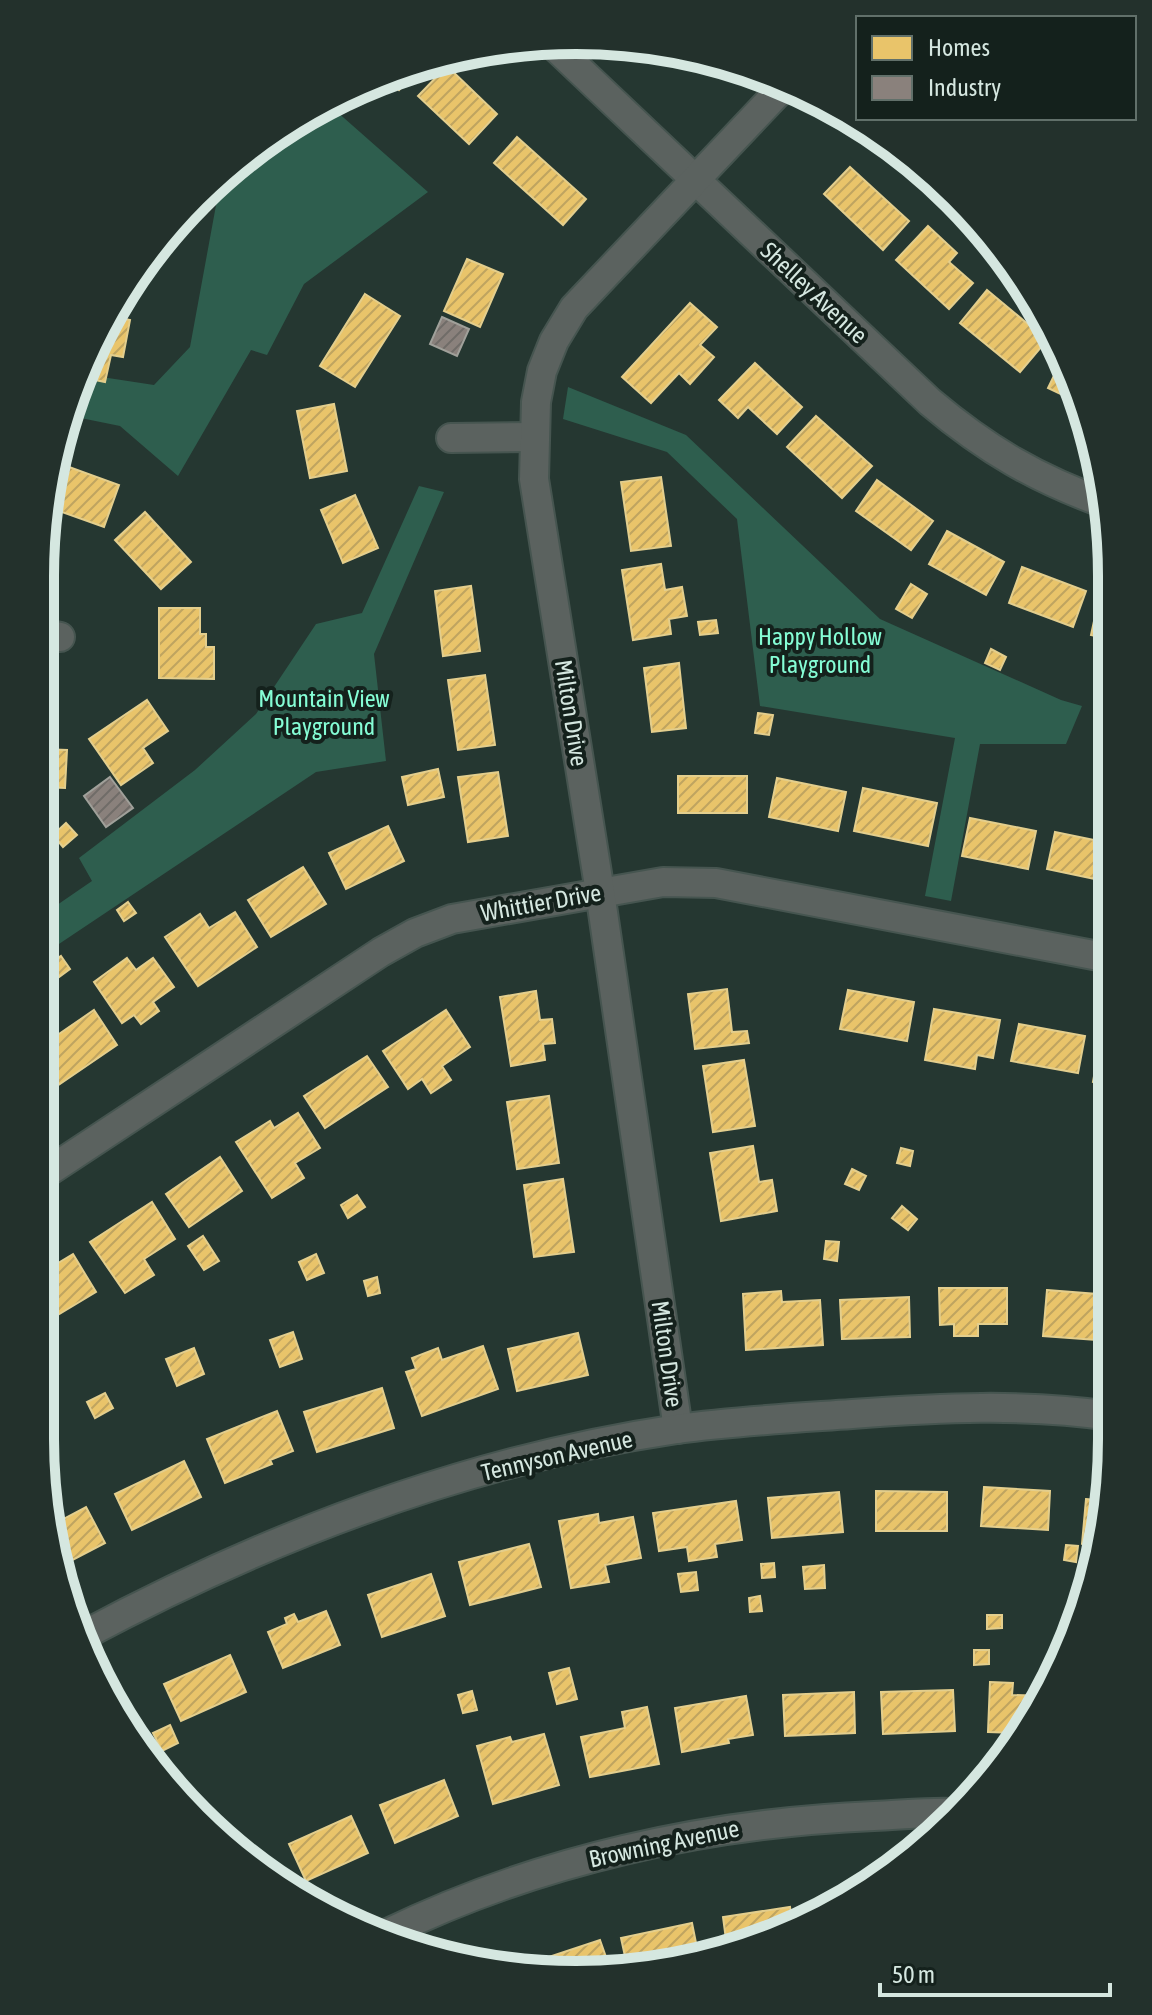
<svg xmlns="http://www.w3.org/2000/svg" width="1152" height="2015" font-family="'Asap Condensed',sans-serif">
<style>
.green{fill:#2e5e4e}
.homes{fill:url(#homes-hatch);stroke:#e3ce8d;stroke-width:2}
.industry{fill:url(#industry-hatch);stroke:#a0a09a;stroke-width:2}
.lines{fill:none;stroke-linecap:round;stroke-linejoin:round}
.minor-casing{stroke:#465550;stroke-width:32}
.minor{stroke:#5b625f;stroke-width:28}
.labels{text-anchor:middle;stroke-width:8;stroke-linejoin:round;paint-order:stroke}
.street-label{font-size:24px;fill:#d5e7e0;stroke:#14211c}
.park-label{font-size:24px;fill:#85fdd5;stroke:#14211c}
.rim{fill:none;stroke:#d5e7e0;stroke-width:10}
</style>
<defs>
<pattern id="homes-hatch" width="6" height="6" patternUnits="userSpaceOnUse" patternTransform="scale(2)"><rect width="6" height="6" fill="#e9c46a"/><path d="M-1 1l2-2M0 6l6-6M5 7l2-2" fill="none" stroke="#bfa460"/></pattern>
<pattern id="industry-hatch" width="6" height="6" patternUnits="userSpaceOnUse" patternTransform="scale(2)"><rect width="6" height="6" fill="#8a817c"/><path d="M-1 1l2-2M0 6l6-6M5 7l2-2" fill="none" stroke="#706c68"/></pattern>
</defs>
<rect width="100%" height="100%" fill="#253731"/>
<!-- green -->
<g class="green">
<polygon points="327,103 428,192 304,284 267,355 251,350 178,476 120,426 66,415 82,374 154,385 190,347 221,178 250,150"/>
<polygon points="568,387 686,435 880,619 1061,700 1082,706 1066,744 980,744 951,901 925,896 955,738 760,706 737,519 667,452 563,419"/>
<polygon points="419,486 444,492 374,654 386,761 316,772 41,956 41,916 92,881 79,858 195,770 256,714 316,624 362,613"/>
</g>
<!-- homes -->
<g class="homes">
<polygon points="424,63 399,90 385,78"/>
<polygon points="447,66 497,114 469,144 418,96"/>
<polygon points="517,137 586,199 563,225 494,163"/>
<polygon points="850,167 909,221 883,250 824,194"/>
<polygon points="928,226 957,253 949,262 973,283 949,309 896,260"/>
<polygon points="467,259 503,274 480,327 444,311"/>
<polygon points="987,290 1047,340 1020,372 960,323"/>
<polygon points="365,294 400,316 355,387 320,366"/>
<polygon points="117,301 119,302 116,317 130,320 123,357 111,355 105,382 81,377"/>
<polygon points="690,303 717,327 700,345 714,357 690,384 679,373 651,403 622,377"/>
<polygon points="1062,359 1083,403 1084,405 1048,388"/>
<polygon points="755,363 802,407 777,434 748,407 738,418 719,400"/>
<polygon points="334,404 347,471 310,478 297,411"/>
<polygon points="816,416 872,466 842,498 787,447"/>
<polygon points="58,463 119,485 104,527 48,507"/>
<polygon points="661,477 671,546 631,551 621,482"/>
<polygon points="877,480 933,521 911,550 856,511"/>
<polygon points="355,495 378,548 343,563 321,510"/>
<polygon points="145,512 191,562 161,589 115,540"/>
<polygon points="947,531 1004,562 986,595 929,564"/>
<polygon points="661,564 665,590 682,587 687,616 669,619 671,634 633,640 622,570"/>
<polygon points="1022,567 1086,591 1073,627 1009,603"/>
<polygon points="911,584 927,594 912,618 896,609"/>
<polygon points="471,586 480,651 443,656 435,591"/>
<polygon points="1099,598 1108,600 1108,639 1091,635"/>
<polygon points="159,608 200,608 200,634 206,634 206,647 214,647 214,679 159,678"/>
<polygon points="716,620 718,633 700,635 698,622"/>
<polygon points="991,649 1006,657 1000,670 985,663"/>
<polygon points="679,663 686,728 652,732 644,668"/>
<polygon points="485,675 495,745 458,750 448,680"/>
<polygon points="147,700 168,731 143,748 153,763 121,785 89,739"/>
<polygon points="758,713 773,715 769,735 755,733"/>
<polygon points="41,749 67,750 65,788 41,787"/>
<polygon points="438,769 444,797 408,805 402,777"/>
<polygon points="498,772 508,836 468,842 458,777"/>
<rect x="678" y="776" width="69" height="37"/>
<polygon points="777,778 846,792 838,831 769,817"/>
<polygon points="863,788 937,803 928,846 854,831"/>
<polygon points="970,818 1036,831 1028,869 962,856"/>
<polygon points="66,823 77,835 63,847 53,835"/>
<polygon points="388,826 404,861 346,889 329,853"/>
<polygon points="1055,832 1109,843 1109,882 1047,869"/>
<polygon points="303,867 326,904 271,937 248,900"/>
<polygon points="128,902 136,913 124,921 117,910"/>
<polygon points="235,912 257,947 198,986 165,937 200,914 209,928"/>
<polygon points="61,956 70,969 59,977 49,964"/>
<polygon points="127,958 136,970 153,958 174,987 153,1002 159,1011 141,1024 134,1015 122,1023 94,982"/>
<polygon points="727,989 732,1032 747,1031 749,1043 695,1049 688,994"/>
<polygon points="848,990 914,1002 907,1041 840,1029"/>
<polygon points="536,991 540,1020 552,1019 555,1043 543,1044 545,1060 511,1066 500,997"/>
<polygon points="934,1009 1000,1020 993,1058 977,1055 975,1069 925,1060"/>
<polygon points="94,1010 117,1045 41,1097 40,1047"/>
<polygon points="446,1010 470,1047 442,1066 451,1080 431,1093 422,1079 408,1089 383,1051"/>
<polygon points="1019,1024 1085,1036 1078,1073 1011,1061"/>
<polygon points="1100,1042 1109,1044 1110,1085 1093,1082"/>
<polygon points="367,1056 388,1087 325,1128 304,1096"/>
<polygon points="744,1060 755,1126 713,1132 703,1066"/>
<polygon points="549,1096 559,1163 517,1169 507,1102"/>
<polygon points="298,1113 320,1148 295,1163 304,1178 272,1198 236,1142 270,1121 274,1128"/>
<polygon points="753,1146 759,1182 772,1180 777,1211 721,1221 710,1153"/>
<polygon points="901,1148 913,1151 910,1166 897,1163"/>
<polygon points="220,1157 242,1191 189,1227 166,1194"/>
<polygon points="852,1169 866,1176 859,1190 845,1184"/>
<polygon points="563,1179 574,1252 534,1257 524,1185"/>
<polygon points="357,1195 365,1207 348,1218 341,1205"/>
<polygon points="152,1202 175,1239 144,1259 154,1275 125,1293 90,1242"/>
<polygon points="902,1206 917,1219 908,1230 892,1218"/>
<polygon points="203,1236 219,1261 204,1270 188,1246"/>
<polygon points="826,1241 839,1242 837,1261 824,1259"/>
<polygon points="73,1254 96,1292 41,1325 40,1274"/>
<polygon points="316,1254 324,1273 307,1280 299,1262"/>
<polygon points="377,1277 380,1293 368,1296 364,1281"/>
<polygon points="939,1288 1007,1288 1007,1324 978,1324 978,1336 954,1336 954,1324 940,1325"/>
<polygon points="1047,1290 1110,1295 1110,1341 1043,1336"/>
<polygon points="781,1291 782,1302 820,1300 823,1345 746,1350 743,1294"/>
<polygon points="909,1297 910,1337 842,1339 840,1300"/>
<polygon points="293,1332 302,1359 280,1367 270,1340"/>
<polygon points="578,1333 588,1375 517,1391 508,1349"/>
<polygon points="483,1346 498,1389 422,1416 406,1372 416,1369 412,1358 438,1348 442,1360"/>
<polygon points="194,1348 204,1374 177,1386 166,1359"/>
<polygon points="382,1388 394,1428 317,1452 304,1412"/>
<polygon points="105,1393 113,1408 95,1418 87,1402"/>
<polygon points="277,1411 293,1451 270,1460 272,1464 225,1483 207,1439"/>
<polygon points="184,1461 201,1497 132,1530 115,1494"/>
<polygon points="984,1487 1050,1491 1048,1530 981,1526"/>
<polygon points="876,1491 947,1492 947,1531 876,1531"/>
<polygon points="839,1492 843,1532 772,1538 768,1498"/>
<polygon points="1086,1499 1105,1501 1097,1546 1082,1544"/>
<polygon points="736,1501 742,1540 715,1544 717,1557 689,1561 687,1547 659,1551 653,1513"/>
<polygon points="86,1507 105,1543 61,1566 54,1524"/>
<polygon points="598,1514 599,1523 633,1517 641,1558 605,1565 609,1582 571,1588 559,1521"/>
<polygon points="529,1544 541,1587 470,1605 459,1562"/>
<polygon points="1066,1545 1078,1546 1076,1562 1064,1560"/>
<polygon points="774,1563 775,1577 762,1578 761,1564"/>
<polygon points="824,1565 825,1588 805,1589 803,1567"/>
<polygon points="696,1572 698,1590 681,1592 678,1574"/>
<polygon points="431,1574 445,1616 382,1637 368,1595"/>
<polygon points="760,1596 762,1611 750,1612 749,1598"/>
<polygon points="326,1611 340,1645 283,1668 268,1632 287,1624 285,1618 294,1614 298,1622"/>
<polygon points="987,1615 1002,1615 1002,1628 987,1629"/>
<polygon points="974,1650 989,1650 989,1664 974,1665"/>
<polygon points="230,1655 246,1692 181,1721 164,1684"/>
<polygon points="569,1668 577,1699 557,1704 549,1673"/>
<polygon points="990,1682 1013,1683 1012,1695 1045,1696 1040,1707 1019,1733 988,1732"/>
<polygon points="953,1690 955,1731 883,1734 881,1692"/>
<polygon points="472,1691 477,1710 463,1713 458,1695"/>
<polygon points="854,1692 855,1733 785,1736 783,1695"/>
<polygon points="746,1696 753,1735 728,1739 729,1743 682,1752 675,1708"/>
<polygon points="128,1702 147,1736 138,1741 119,1707"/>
<polygon points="647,1707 659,1764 590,1777 581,1737 625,1728 622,1712"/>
<polygon points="170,1725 178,1743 162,1751 153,1733"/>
<polygon points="544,1734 559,1785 493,1804 477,1746 510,1737 512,1742"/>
<polygon points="444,1780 458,1816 395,1843 380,1805"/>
<polygon points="351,1816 368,1853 306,1881 289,1844"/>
<polygon points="790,1907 793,1927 781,1934 727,1947 723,1917"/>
<polygon points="692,1923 698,1953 628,1970 621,1938"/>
<polygon points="600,1940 612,1974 532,1966 531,1963"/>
</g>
<!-- industry -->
<g class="industry">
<polygon points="442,317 469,329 457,356 430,344"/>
<polygon points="110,777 133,808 106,827 84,796"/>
</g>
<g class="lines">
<defs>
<g id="minor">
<path d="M549 41 930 402C987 450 1037 479 1107 504"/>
<polyline points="451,438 534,437"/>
<polyline points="41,633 60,637"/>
<polyline points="40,1177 381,952 415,933 452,919 663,882 716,883 1109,958"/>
<polyline points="678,1429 600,892 534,479 536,402 542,371 554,341 574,308 785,85"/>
<path d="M82 1636C267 1537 468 1460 677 1429 735 1421 794 1418 852 1414 937 1408 1025 1403 1111 1416"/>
<path d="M386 1934C538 1860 707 1823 874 1816 900 1815 927 1812 953 1813"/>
</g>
</defs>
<!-- minor casing -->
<use href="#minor" class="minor-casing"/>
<!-- minor -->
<use href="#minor" class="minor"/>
</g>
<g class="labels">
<!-- street labels -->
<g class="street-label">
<text transform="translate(814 293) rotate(43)" y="8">Shelley Avenue</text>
<text transform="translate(571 713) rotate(81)" y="8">Milton Drive</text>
<text transform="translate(541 903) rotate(-10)" y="8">Whittier Drive</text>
<text transform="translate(667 1354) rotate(82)" y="8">Milton Drive</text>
<text transform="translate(557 1456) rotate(-13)" y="8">Tennyson Avenue</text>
<text transform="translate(664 1844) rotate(-12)" y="8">Browning Avenue</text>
</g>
<!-- park labels -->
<g class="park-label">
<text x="820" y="645">Happy Hollow<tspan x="820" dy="28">Playground</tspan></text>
<text x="324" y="707">Mountain View<tspan x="324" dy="28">Playground</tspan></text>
</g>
</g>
<!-- crop -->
<path d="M0 0H1152V2015H0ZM576 54H576A522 522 0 0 1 1098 576V1439A522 522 0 0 1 576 1961H576A522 522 0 0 1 54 1439V576A522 522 0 0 1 576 54Z" fill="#23312c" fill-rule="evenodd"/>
<path class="rim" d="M576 54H576A522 522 0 0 1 1098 576V1439A522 522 0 0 1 576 1961H576A522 522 0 0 1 54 1439V576A522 522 0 0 1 576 54Z"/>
<!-- legend -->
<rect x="856" y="16" width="280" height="104" fill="#14211c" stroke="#61706a" stroke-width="2"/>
<rect x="872" y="36" width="40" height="24" fill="#e9c46a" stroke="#61706a" stroke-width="2"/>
<text x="928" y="56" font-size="24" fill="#d5e7e0">Homes</text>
<rect x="872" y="76" width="40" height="24" fill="#8a817c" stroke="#61706a" stroke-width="2"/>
<text x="928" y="96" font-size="24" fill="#d5e7e0">Industry</text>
<!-- scale -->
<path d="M880 1983v12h230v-12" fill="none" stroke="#d5e7e0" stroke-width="4"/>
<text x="892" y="1983" font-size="24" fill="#d5e7e0" stroke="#14211c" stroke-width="6" paint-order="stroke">50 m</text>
</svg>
